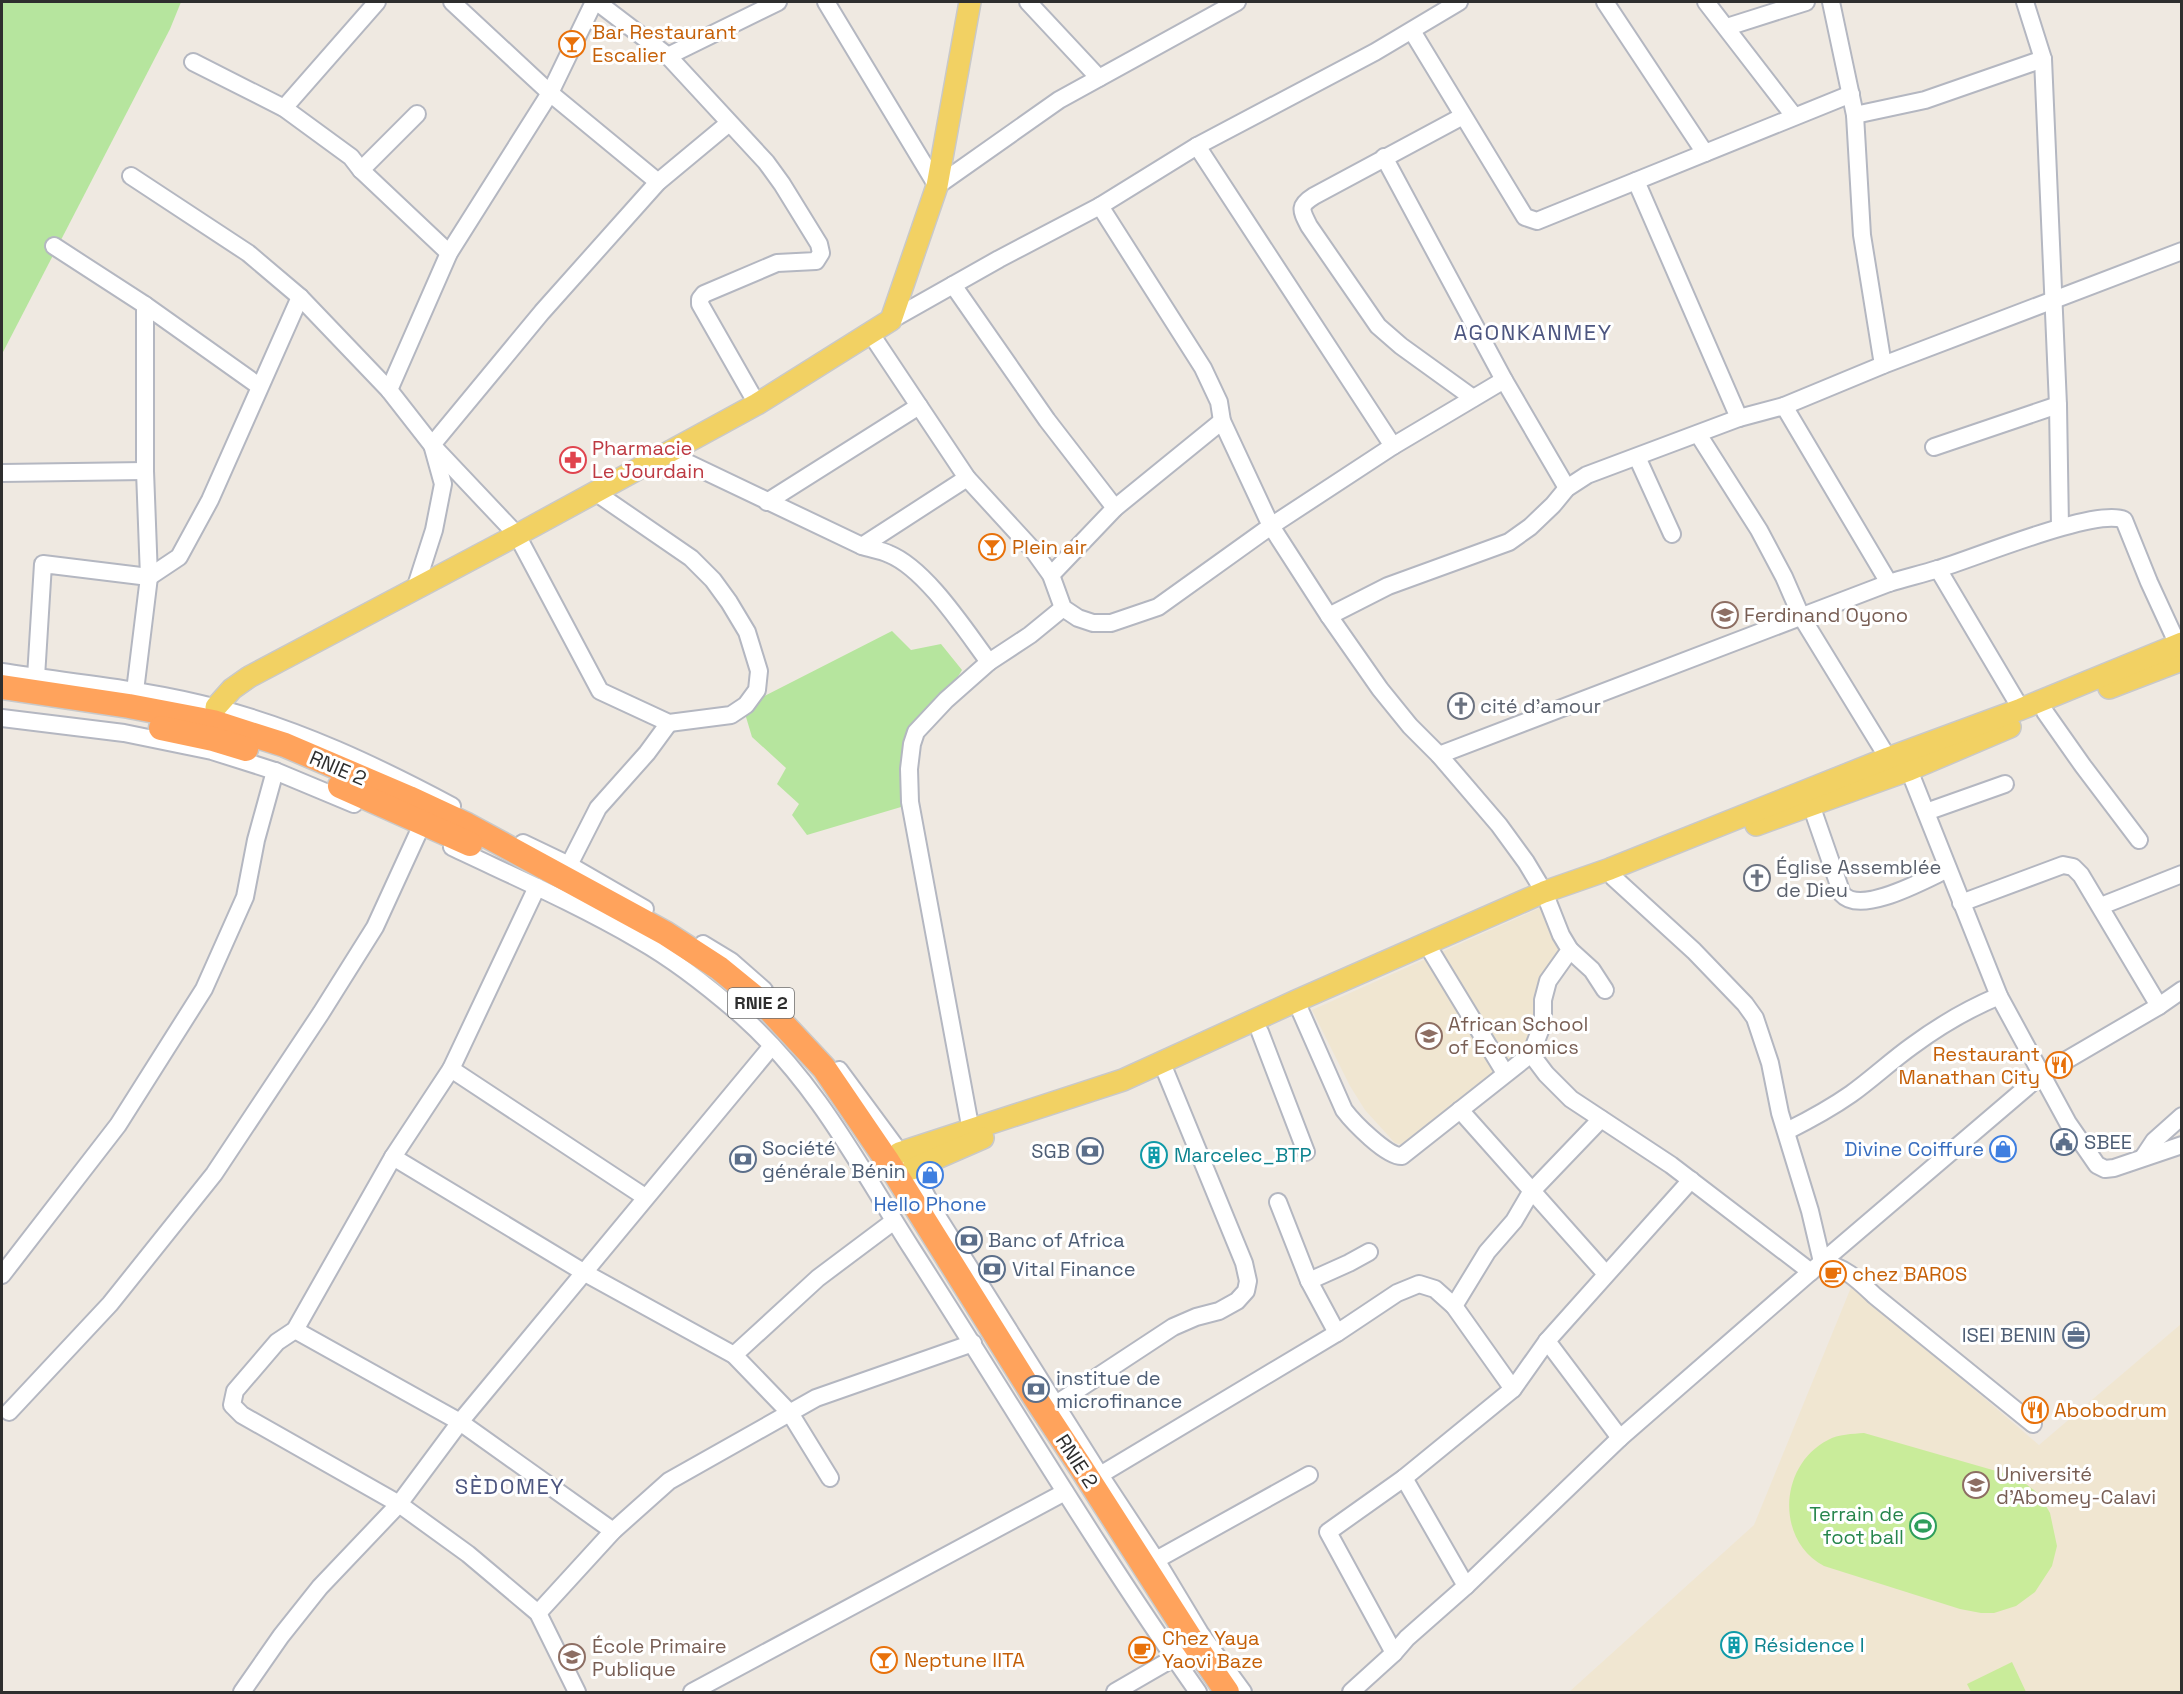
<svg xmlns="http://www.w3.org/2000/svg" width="2183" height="1694" font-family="'Space Grotesk',sans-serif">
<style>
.education{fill:#f0e6d1}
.green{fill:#b6e59e}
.pitch{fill:#c9ec9a}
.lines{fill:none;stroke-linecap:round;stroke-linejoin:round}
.minor-casing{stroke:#b4b7c1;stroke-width:20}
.major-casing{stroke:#c9c9c9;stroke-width:24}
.highway-casing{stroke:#c9c9c9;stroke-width:27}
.minor{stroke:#fff;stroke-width:16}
.major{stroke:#f2d163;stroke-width:21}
.highway{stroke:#ffa35c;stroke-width:24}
.labels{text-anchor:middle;stroke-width:6;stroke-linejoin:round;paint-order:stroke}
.shield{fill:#fff;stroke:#6d6d6d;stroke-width:1.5}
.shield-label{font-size:18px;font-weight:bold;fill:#2e2e2e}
.food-label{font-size:20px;fill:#c56008;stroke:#fff;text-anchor:start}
.health-label{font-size:20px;fill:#be3a42;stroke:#fff;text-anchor:start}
.education-label{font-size:20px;fill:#785e54;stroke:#fff;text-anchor:start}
.worship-label{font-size:20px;fill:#5b616d;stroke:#fff;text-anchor:start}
.street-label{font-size:20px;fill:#2e2e2e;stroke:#fff}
.service-label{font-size:20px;fill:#4e5e75;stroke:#fff;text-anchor:start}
.shop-label{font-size:20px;fill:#366cbe;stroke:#fff;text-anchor:end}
.culture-label{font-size:20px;fill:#0d838f;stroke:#fff;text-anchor:start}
.leisure-label{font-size:20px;fill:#27864d;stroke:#fff;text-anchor:end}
.quarter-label{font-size:22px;letter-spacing:1.5px;fill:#4d5680;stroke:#fff}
</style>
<rect width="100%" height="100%" fill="#efe9e1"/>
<!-- education -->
<g class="education">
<polygon points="1542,907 1561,954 1540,1026 1528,1045 1407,1146 1395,1143 1365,1110 1350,1086 1312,1010"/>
<polygon points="1852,1285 2039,1445 2181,1324 2181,1692 1569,1692 1754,1525"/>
</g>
<!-- green -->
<g class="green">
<polygon points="2,2 181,2 170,29 2,354"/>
<polygon points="892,631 911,650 941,644 962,670 946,696 912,731 901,807 807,835 792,815 799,804 777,784 786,768 752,737 743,707"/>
</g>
<!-- pitch -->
<g class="pitch">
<path d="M1864 1433 2017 1477 2039 1494 2050 1513 2057 1546 2052 1566 2035 1592 2016 1606 1994 1613H1981L1960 1609 1824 1566C1775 1540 1779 1465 1828 1440 1838 1434 1853 1434 1864 1433Z"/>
<polygon points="2012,1662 2026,1692 1971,1692 1967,1684"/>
</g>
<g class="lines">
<defs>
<g id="minor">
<polyline points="452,2 550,93 658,182"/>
<polyline points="597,2 668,56 766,162 782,184 819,244 821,253 816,261 777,263 704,294 700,299 700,304 757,404"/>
<polyline points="826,2 937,186 1059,100 1237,2"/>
<polyline points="1028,2 1099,78"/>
<polyline points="1605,2 1705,153"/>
<polyline points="1706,2 1794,116"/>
<polyline points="1831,2 1855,115 1862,235 1883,365"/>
<polyline points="2025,2 2043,59 2058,405 2060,527"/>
<polyline points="1727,27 1806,2"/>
<polyline points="1412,31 1525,217 1537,221 1851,94"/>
<polyline points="668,56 778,2"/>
<polyline points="193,62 284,108 351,157 361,170 449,253"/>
<polyline points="284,108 377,2"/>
<polyline points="1855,115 1925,100 2043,59"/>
<path d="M1463 116 1314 196C1298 206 1301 210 1309 226L1378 326 1401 346 1473 398"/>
<polyline points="1197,146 1393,446"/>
<polyline points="1384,157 1504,380 1567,488"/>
<polyline points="361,170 417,114"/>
<polyline points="131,176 248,253 300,297 389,390 432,445 517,535 600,691 669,723 731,715 746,705 757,690 759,671 747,632 729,602 713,580 691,558 595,492"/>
<polyline points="1636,181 1739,418"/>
<path d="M1100 206 1203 368 1219 402 1222 421 1271 526 1329 616 1380 689 1410 726 1439 755 1499 825 1526 862 1544 892 1561 935 1570 950 1548 981 1543 1000V1023L1531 1054 1402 1156C1387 1157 1353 1122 1344 1110L1296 1001"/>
<polyline points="54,246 145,305 259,386"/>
<polyline points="953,285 1047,420 1115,508"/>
<polyline points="891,320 999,259 1100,206 1197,146 1375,52 1459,2"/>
<polyline points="871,334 967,478 1033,550 1051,575 1063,608 1078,618 1093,623 1111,623 1158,607 1271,526 1393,446 1504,380"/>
<polyline points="389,390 449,253 550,93 594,2"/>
<polyline points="1784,406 1889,583"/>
<polyline points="1698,434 1759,530 1784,577 1801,616 1888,758 1909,770 1999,996 2068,1123 2097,1165 2105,1169 2114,1168 2182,1145"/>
<polyline points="432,445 542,312 658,182 729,123"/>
<polyline points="1934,447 2058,405"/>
<path d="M667 453 862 546C871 549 881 550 889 554 926 569 965 630 989 662"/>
<polyline points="1637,457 1672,534"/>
<polyline points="2,473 145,471"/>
<polyline points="767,502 919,406"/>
<polyline points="862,546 967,478"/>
<polyline points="1938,569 2021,709"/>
<polyline points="1051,575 1115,508 1222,421"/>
<polyline points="415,589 434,530 443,484 433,448"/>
<polyline points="1329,616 1388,586 1509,542 1530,527 1553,505 1567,488 1587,475 1739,418 1784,406 1883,365 2182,251"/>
<path d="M2 672C73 683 147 689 217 708 299 729 377 766 452 806"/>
<polyline points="36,677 43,564 149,577 179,557 210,500 300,297"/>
<polyline points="135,691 149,577 145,471 145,305"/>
<polyline points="2045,712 2083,766 2139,840"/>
<polyline points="2,718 124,733 212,751 275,771 354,804"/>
<path d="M1439 755 1889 583C1905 578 1922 574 1938 569 1973 559 2096 507 2124 520L2149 582 2178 645"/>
<path d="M1811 805 1842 894C1861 916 1926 879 1948 869"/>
<polyline points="1926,812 2005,784"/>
<polyline points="523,843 569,865 645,909"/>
<path d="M452 847C515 877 579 905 639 940 676 961 710 988 742 1016 817 1083 859 1166 912 1249 1007 1397 1097 1549 1198 1692"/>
<polyline points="569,865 598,808 647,753 669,723"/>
<path d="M1613 877 1694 951 1745 1004 1755 1018 1770 1063 1780 1113 1810 1211 1822 1262C1845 1267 1858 1280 1875 1296L2033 1424"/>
<polyline points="537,887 451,1069 393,1157 295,1330 277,1342 235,1391 232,1405 242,1415 399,1504 468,1554 538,1613 577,1692"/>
<polyline points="1961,903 2063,865 2073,867 2081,875 2159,1006"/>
<polyline points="2101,906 2182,874"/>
<polyline points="1426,943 1505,1073"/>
<polyline points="703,944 731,961 764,990"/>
<polyline points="1570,950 1592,970 1605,990"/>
<polyline points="1260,1032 1306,1152"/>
<polyline points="1531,1054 1546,1074 1571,1099 1671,1165 1811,1272"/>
<polyline points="451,1069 645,1197"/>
<polyline points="839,1070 912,1169 939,1219 1100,1475 1156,1560 1200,1633 1243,1692"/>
<polyline points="1460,1110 1606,1274"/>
<polyline points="971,1131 910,802 909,769 912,744 916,732 946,700 989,662 1030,635 1063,608"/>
<path d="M1787 1131C1809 1120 1831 1108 1851 1094 1872 1079 1891 1061 1912 1046 1939 1026 1968 1009 1999 996"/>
<polyline points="2144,1156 2154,1141 2182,1116"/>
<polyline points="393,1157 585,1273 734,1355 790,1413 830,1478"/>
<polyline points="1278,1202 1309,1281"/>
<polyline points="2,1275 118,1125 204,989 245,897 256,840 275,771"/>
<polyline points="1454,1306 1487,1252 1514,1221 1531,1192 1601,1119"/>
<polyline points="295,1330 460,1422 613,1531"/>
<polyline points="1337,1333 1309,1281 1349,1263 1369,1252"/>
<polyline points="1547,1341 1620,1438"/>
<polyline points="734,1355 818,1278 894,1221"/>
<polyline points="1056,1404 1173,1327 1196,1317 1219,1311 1237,1301 1246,1291 1248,1281 1244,1263 1166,1073"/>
<polyline points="9,1412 110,1304 214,1174 321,1013 375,927 419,831"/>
<polyline points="1100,1475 1337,1333 1397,1293 1419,1284 1435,1289 1454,1306 1513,1389"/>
<polyline points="1404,1478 1466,1586"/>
<polyline points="1156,1560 1309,1475"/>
<polyline points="538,1613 613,1531 669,1481 816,1398 973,1343"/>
<polyline points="1394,1653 1328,1532 1404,1478 1513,1389 1547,1341 1691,1180"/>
<polyline points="242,1692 281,1636 320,1587 399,1504 460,1422 772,1046"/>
<polyline points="692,1692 1065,1492"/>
<polyline points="1115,1692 1184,1652"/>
<polyline points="1351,1692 1394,1653 1407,1638 1466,1586 1620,1438 1822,1262 2041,1075 2159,1006 2182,990"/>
</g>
<g id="major">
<polyline points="2109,688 2182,660"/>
<polyline points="216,707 232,689 249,677 517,535 757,404 891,320 937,186 970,2"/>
<polyline points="1756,825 1909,770 2010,727"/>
<polyline points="899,1153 1123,1080 1296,1001 1544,892 1610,869 1888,758 2021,709 2182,643"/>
<polyline points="912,1169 983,1138"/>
</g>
<g id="highway">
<polyline points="2,687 129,706 213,722 285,745 409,798 467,825 665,933 719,968 768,1008 824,1068 888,1162 1034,1396 1082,1469 1192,1641 1227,1692"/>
<polyline points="161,728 213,739 246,749"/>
<polyline points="340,786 470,844"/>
</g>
</defs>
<!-- minor casing -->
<use href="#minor" class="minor-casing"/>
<!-- major casing -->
<use href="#major" class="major-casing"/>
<!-- highway casing -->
<use href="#highway" class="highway-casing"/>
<!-- minor -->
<use href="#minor" class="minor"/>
<!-- major -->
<use href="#major" class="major"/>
<!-- highway -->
<use href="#highway" class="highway"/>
</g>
<!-- icons -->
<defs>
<symbol id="bar-ring" viewBox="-11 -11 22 22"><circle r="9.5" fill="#fff" stroke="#e8710a" stroke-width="1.5"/><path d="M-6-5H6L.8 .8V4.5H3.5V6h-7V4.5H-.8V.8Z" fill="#e8710a"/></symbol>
<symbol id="pharmacy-ring" viewBox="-11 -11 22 22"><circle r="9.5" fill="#fff" stroke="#e0444e" stroke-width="1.5"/><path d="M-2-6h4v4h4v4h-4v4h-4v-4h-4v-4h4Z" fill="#e0444e"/></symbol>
<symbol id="school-ring" viewBox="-11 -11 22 22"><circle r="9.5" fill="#fff" stroke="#8d6e63" stroke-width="1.5"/><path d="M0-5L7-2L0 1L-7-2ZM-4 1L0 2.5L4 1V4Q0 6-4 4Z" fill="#8d6e63"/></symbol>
<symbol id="church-ring" viewBox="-11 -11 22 22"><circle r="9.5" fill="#fff" stroke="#6b7280" stroke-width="1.5"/><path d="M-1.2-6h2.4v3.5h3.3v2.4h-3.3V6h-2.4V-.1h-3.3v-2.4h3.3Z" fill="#6b7280"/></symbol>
<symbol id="university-ring" viewBox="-11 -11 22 22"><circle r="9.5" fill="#fff" stroke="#8d6e63" stroke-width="1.5"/><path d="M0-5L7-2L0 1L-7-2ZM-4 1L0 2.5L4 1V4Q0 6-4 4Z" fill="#8d6e63"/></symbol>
<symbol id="restaurant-ring" viewBox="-11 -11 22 22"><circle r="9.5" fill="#fff" stroke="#e8710a" stroke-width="1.5"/><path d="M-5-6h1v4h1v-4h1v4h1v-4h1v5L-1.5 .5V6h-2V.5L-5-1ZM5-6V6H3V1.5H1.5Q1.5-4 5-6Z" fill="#e8710a"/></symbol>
<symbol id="civic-ring" viewBox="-11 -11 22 22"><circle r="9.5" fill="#fff" stroke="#5c6f8a" stroke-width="1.5"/><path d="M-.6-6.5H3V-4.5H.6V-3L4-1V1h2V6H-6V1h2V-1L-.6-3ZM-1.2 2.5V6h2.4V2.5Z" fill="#5c6f8a"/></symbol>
<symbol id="shop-ring" viewBox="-11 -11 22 22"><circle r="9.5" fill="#fff" stroke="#3f7fe0" stroke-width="1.5"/><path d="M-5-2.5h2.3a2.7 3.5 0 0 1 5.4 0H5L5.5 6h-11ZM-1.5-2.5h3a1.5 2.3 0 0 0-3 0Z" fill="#3f7fe0"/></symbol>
<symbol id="bank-ring" viewBox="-11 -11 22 22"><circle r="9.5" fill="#fff" stroke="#5c6f8a" stroke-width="1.5"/><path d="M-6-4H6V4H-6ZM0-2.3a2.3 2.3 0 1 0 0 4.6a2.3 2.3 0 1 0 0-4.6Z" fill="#5c6f8a"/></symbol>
<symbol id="building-ring" viewBox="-11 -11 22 22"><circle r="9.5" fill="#fff" stroke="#0f9aa8" stroke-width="1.5"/><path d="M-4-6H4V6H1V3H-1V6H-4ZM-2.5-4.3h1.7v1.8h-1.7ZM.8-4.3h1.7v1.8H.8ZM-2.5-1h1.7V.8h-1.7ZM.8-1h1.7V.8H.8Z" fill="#0f9aa8"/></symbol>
<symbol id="cafe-ring" viewBox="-11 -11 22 22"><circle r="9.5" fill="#fff" stroke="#e8710a" stroke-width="1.5"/><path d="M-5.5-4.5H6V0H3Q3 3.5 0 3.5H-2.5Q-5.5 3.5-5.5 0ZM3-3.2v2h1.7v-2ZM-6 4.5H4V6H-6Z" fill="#e8710a"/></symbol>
<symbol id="office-ring" viewBox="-11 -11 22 22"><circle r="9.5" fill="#fff" stroke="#5c6f8a" stroke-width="1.5"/><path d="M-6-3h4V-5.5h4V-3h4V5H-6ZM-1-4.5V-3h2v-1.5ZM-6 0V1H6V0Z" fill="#5c6f8a"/></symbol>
<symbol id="stadium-ring" viewBox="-11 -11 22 22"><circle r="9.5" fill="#fff" stroke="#2e9e5b" stroke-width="1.5"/><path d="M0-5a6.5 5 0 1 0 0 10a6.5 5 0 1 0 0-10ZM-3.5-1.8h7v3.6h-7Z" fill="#2e9e5b"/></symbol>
</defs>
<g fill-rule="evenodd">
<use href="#bar-ring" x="557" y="29" width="30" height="30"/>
<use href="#pharmacy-ring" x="558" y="445" width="30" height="30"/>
<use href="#bar-ring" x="977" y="532" width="30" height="30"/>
<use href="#school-ring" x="1710" y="600" width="30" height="30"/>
<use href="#church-ring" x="1446" y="691" width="30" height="30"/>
<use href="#church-ring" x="1742" y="863" width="30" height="30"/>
<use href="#university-ring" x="1414" y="1021" width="30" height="30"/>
<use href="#restaurant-ring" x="2044" y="1050" width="30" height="30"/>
<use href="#civic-ring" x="2049" y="1127" width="30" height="30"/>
<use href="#shop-ring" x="1988" y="1134" width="30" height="30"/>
<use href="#bank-ring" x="1075" y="1136" width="30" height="30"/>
<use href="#building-ring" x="1139" y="1140" width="30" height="30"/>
<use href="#bank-ring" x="728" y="1144" width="30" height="30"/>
<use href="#shop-ring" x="915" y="1160" width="30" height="30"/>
<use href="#bank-ring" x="954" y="1225" width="30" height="30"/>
<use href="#bank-ring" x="977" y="1254" width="30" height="30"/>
<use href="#cafe-ring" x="1818" y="1259" width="30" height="30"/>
<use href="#office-ring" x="2061" y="1320" width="30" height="30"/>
<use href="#bank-ring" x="1021" y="1374" width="30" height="30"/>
<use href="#restaurant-ring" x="2020" y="1395" width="30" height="30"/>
<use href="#university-ring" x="1961" y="1470" width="30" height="30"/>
<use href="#stadium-ring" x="1908" y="1511" width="30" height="30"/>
<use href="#building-ring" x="1719" y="1630" width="30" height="30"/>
<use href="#cafe-ring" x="1127" y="1635" width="30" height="30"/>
<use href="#school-ring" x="557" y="1642" width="30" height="30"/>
<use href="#bar-ring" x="869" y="1645" width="30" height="30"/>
</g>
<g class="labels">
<!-- shield labels -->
<rect class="shield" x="728" y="988" width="66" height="30" rx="4.5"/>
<g class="shield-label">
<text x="761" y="1009">RNIE 2</text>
</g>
<!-- food labels -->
<g class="food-label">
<text x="592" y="39">Bar Restaurant<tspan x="592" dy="23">Escalier</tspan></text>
<text x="1012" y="554">Plein air</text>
<text x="2040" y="1061" text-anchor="end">Restaurant<tspan x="2040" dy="23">Manathan City</tspan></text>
<text x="1852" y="1281">chez BAROS</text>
<text x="2054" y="1417">Abobodrum</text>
<text x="1162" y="1645">Chez Yaya<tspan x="1162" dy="23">Yaovi Baze</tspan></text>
<text x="904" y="1667">Neptune IITA</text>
</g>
<!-- health labels -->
<g class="health-label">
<text x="592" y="455">Pharmacie<tspan x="592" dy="23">Le Jourdain</tspan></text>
</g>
<!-- education labels -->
<g class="education-label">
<text x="1744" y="622">Ferdinand Oyono</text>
<text x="1448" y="1031">African School<tspan x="1448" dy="23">of Economics</tspan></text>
<text x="1996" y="1481">Université<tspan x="1996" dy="23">d'Abomey-Calavi</tspan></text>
<text x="592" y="1653">École Primaire<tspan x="592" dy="23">Publique</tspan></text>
</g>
<!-- worship labels -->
<g class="worship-label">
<text x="1480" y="713">cité d'amour</text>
<text x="1776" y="874">Église Assemblée<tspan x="1776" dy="23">de Dieu</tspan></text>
</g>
<!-- street labels -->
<g class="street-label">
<text transform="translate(338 768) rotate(23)" y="7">RNIE 2</text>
<text transform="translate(1077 1461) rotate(57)" y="7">RNIE 2</text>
</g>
<!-- service labels -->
<g class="service-label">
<text x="2084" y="1149">SBEE</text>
<text x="762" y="1155">Société<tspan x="762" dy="23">générale Bénin</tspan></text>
<text x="1070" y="1158" text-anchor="end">SGB</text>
<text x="988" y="1247">Banc of Africa</text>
<text x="1012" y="1276">Vital Finance</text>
<text x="2056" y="1342" text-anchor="end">ISEI BENIN</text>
<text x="1056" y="1385">institue de<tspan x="1056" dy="23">microfinance</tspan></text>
</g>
<!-- shop labels -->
<g class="shop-label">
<text x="1984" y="1156">Divine Coiffure</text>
<text x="930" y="1211" text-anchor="middle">Hello Phone</text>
</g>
<!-- culture labels -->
<g class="culture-label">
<text x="1174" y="1162">Marcelec_BTP</text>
<text x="1754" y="1652">Résidence I</text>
</g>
<!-- leisure labels -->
<g class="leisure-label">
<text x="1904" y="1521">Terrain de<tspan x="1904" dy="23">foot ball</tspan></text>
</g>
<!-- quarter labels -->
<g class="quarter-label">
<text x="1533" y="340">AGONKANMEY</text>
<text x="510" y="1494">SÈDOMEY</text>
</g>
</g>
<!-- border -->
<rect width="2183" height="1694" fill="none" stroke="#2e2e2e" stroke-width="6"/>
</svg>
